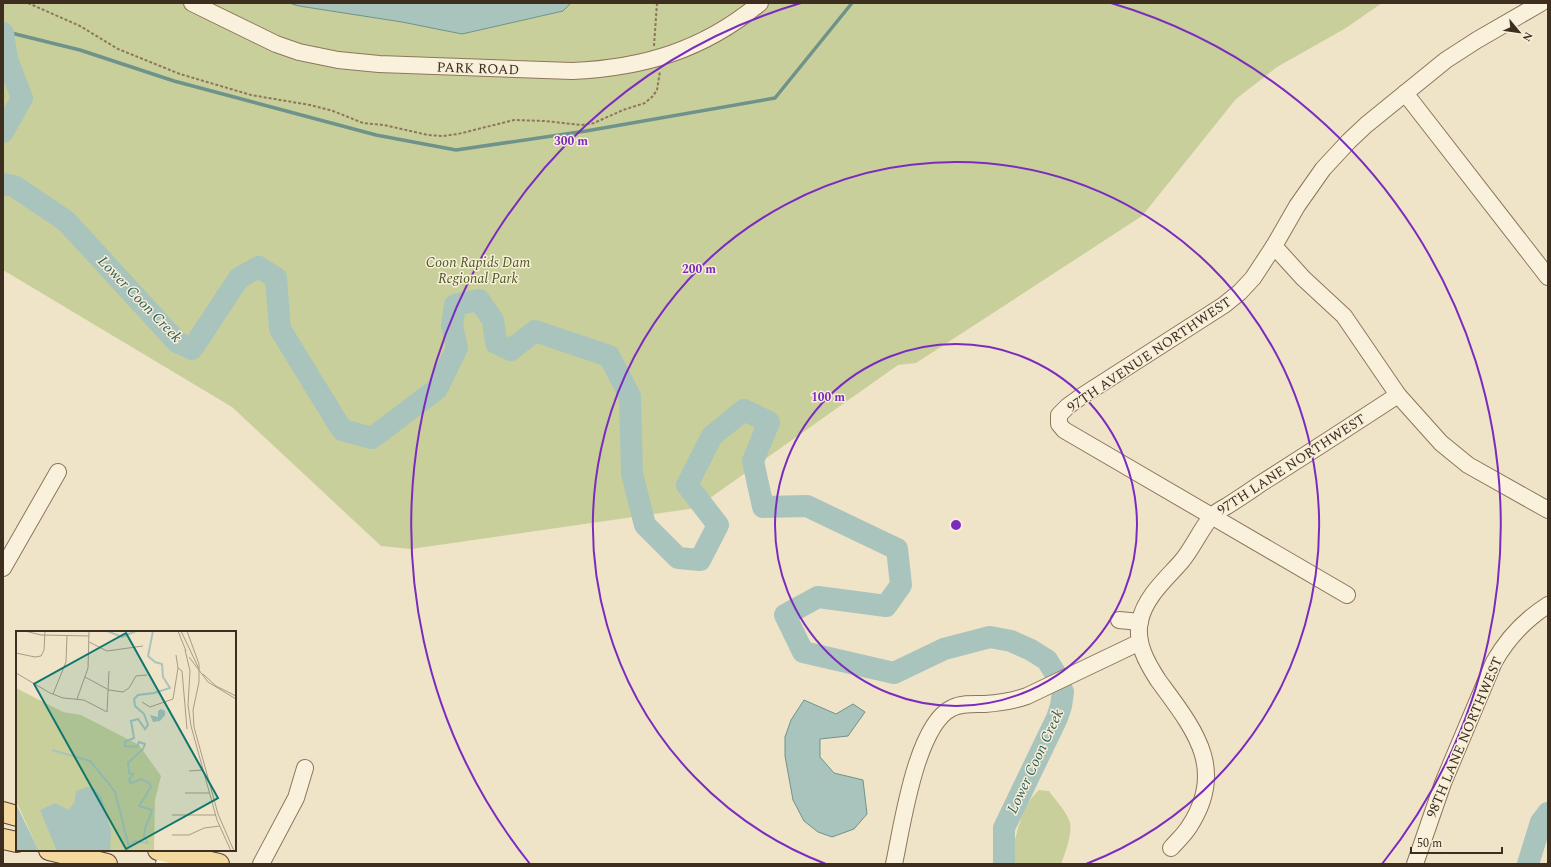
<svg xmlns="http://www.w3.org/2000/svg" width="1551" height="867" font-family="Spectral,serif">
<style>
.green{fill:#c9cf9b}
.water{fill:#a9c4bc;stroke:#6f938a}
.lines{fill:none;stroke-linecap:round;stroke-linejoin:round}
.stream{stroke:#6f938a;stroke-width:3.5}
.river{stroke:#a9c4bc;stroke-width:22}
.minor-casing{stroke:#8d765c;stroke-width:18}
.major-casing{stroke:#5b4430;stroke-width:22}
.path{stroke:#8d765c;stroke-width:2;stroke-dasharray:3 2;stroke-linecap:butt}
.minor{stroke:#faf1dc;stroke-width:16}
.major{stroke:#f3d9a0;stroke-width:20}
.ring{fill:none;stroke:#7b2cbf;stroke-width:2}
.labels{text-anchor:middle;stroke-width:3;stroke-linejoin:round;paint-order:stroke}
.street-label{font-size:14px;fill:#3d2e20;stroke:#f7eed8}
.park-label{font-size:14px;font-style:italic;fill:#4d5a26;stroke:#f7eed8}
.water-label{font-size:15px;font-style:italic;fill:#2f5d5a;stroke:#f7eed8}
.inset-river{fill:none;stroke:#a9c4bc;stroke-width:2}
.inset-road{fill:none;stroke:#a89b85;stroke-width:1}
.view{fill:#0f766e;fill-opacity:0.15;stroke:#0f766e;stroke-width:2}
.inset-edge{fill:none;stroke:#3d2e20;stroke-width:2}
.centre{fill:#7b2cbf;stroke:#f7eed8;stroke-width:2}
.ring-label{font-size:12px;text-anchor:middle;font-weight:bold;fill:#7b2cbf;stroke:#f7eed8;stroke-width:3;stroke-linejoin:round;paint-order:stroke}
</style>
<rect width="100%" height="100%" fill="#f0e4c8"/>
<!-- green -->
<g class="green">
<polygon points="3,3 1382,3 1346,28 1277,67 1236,99 1142,216 916,363 898,365 696,508 411,549 381,546 232,407 3,270"/>
<path d="M1039 790 1049 791C1056 801 1065 810 1069 820 1074 830 1065 854 1061 864H1011C1012 847 1020 817 1028 803 1031 798 1035 794 1039 790Z"/>
</g>
<!-- water -->
<g class="water">
<polygon points="289,3 571,3 563,11 462,34 402,22 299,6"/>
<polygon points="804,700 836,714 853,704 865,712 848,736 820,739 820,757 834,773 863,780 867,814 854,829 832,837 818,832 804,821 793,800 785,756 785,737 791,720"/>
</g>
<g class="lines">
<!-- stream -->
<polyline class="stream" points="3,31 80,50 174,81 376,135 456,150 586,131 775,98 852,3"/>
<!-- river -->
<g class="river">
<polyline points="3,33 7,59 22,98 3,132"/>
<polyline points="3,184 14,186 66,221 177,342 192,349 239,278 259,267 276,278 280,329 342,430 372,438 437,389 457,348 452,326 455,305 479,300 493,320 496,343 511,350 535,331 609,356 630,396 632,474 645,525 678,558 700,560 718,525 687,485 712,436 744,410 769,422 753,461 763,507 807,506 897,549 901,585 886,606 818,597 785,615 803,652 894,673 944,649 990,637 1011,641 1031,650 1047,660 1055,673 1063,692 1061,706 1057,718 1004,828 1004,864"/>
<polyline points="1528,864 1541,822 1548,813"/>
</g>
<defs>
<g id="minor">
<path d="M192 3 276 44 299 52 338 60 379 64 572 71C643 68 704 50 760 3"/>
<polyline points="1405,93 1548,277"/>
<polyline points="1274,246 1303,278 1344,316 1398,395 1441,443 1468,465 1548,510"/>
<polyline points="3,568 58,472"/>
<polyline points="1347,595 1064,430 1059,424 1059,415 1068,406 1082,396 1224,305 1240,292 1253,278 1274,246 1297,206 1323,169 1349,141 1366,125 1446,60 1477,40 1541,3"/>
<polyline points="1119,620 1140,622"/>
<path d="M1171 848C1177 841 1184 835 1189 827 1228 768 1193 728 1158 680 1147 663 1135 642 1140 621 1145 597 1166 579 1181 562 1193 548 1200 530 1212 516 1216 512 1222 509 1227 506 1238 499 1249 492 1260 484 1306 455 1352 425 1398 395"/>
<polyline points="164,864 167,852"/>
<polyline points="261,864 296,798 305,768"/>
<path d="M894 864C902 827 916 725 952 708 962 703 975 704 985 704 1000 703 1013 701 1027 696L1140 642"/>
<path d="M1415 864 1443 783 1494 662C1507 639 1526 619 1548 605"/>
</g>
<g id="major">
<polyline points="3,812 17,816"/>
<polyline points="3,839 17,842"/>
<polyline points="49,850 107,864"/>
<polyline points="158,850 219,864"/>
</g>
</defs>
<!-- minor casing -->
<use href="#minor" class="minor-casing"/>
<!-- major casing -->
<use href="#major" class="major-casing"/>
<!-- path -->
<g class="path">
<polyline points="28,3 80,26 118,49 180,74 251,95 310,105 333,111 363,123 384,125 428,135 443,136 458,134 514,120 545,121 581,125 594,123 623,110 645,103 653,96 657,90 660,71"/>
<polyline points="654,46 657,3"/>
</g>
<!-- minor -->
<use href="#minor" class="minor"/>
<!-- major -->
<use href="#major" class="major"/>
</g>
<!-- distance rings -->
<g class="ring">
<circle cx="956" cy="525" r="181"/>
<path d="M826 864A363 363 0 1 1 1086 864"/>
<path d="M530 864A544 544 0 0 1 801 3M1111 3A544 544 0 0 1 1382 864"/>
</g>
<g class="labels">
<!-- street labels -->
<g class="street-label">
<text transform="translate(478 68) rotate(2)" y="5">PARK ROAD</text>
<text transform="translate(1149 354) rotate(-34)" y="5">97TH AVENUE NORTHWEST</text>
<text transform="translate(1291 464) rotate(-33)" y="5">97TH LANE NORTHWEST</text>
<text transform="translate(1464 737) rotate(-67)" y="5">98TH LANE NORTHWEST</text>
</g>
<!-- park labels -->
<g class="park-label">
<text x="478" y="267">Coon Rapids Dam<tspan x="478" dy="16">Regional Park</tspan></text>
</g>
<!-- water labels -->
<g class="water-label">
<text transform="translate(140 299) rotate(46)" y="5">Lower Coon Creek</text>
<text transform="translate(1035 761) rotate(-65)" y="5">Lower Coon Creek</text>
</g>
</g>
<!-- overview -->
<g transform="translate(16 631)">
<rect width="220" height="220" fill="#f0e4c8"/>
<path d="M0 57 47 81 65 84 123 114 145 145 139 169 138 220H23L0 170Z" fill="#c9cf9b"/>
<path d="M145 78 149 80V84L144 90 137 91 134 84 142 86V80ZM71 156 78 157 86 167 95 200 94 220H41L24 179 39 172 53 179 59 170 60 160ZM0 170 1 175 23 220H0Z" fill="#a9c4bc"/>
<path class="inset-river" d="M91 0 106 6 120 0M36 119 74 130 89 148 99 161 113 216M112 220 110 218 119 210 132 212 128 205 129 198 136 179 123 175 135 156 134 153 125 148 115 152 113 149 117 143 113 142 112 132 127 118 129 113 123 111 121 116 109 115V111L118 107 115 90 122 88 129 98 132 94 128 83 119 75 118 68 122 64 138 62 154 57 147 46 146 33 139 31 132 25 137 0"/>
<path class="inset-road" d="M9 0 25 4 73 5M162 0 170 20M165 0 183 38M171 0 183 33V51L177 79 178 96 202 183 218 220M73 11 91 20 127 15M169 19 174 40 172 74 175 95 201 189 215 220M0 22 19 26 25 25 28 19 29 0M173 26 192 51 220 68M162 37 166 40 171 98M0 42 34 62 47 67 68 69 91 81 93 40M187 43 200 55 220 65M69 46 93 59 107 61 113 57 120 45 131 44M37 63 50 31 51 5M61 68 72 37 73 0M126 71 134 76 157 68 162 37 160 24M173 140 187 139M169 162H193M156 184H200M156 204H173L188 197 204 195"/>
<path class="view" d="M110 2 202 167 110 218 18 53Z"/>
<rect width="220" height="220" class="inset-edge"/>
</g>
<circle cx="956" cy="525" r="6" class="centre"/>
<g class="ring-label">
<text x="571" y="145">300 m</text>
<text x="699" y="273">200 m</text>
<text x="828" y="401">100 m</text>
</g>
<!-- border -->
<rect width="1551" height="867" fill="none" stroke="#3d2e20" stroke-width="8"/>
<!-- north arrow -->
<g transform="translate(1519 32) rotate(119)" stroke="#f7eed8" stroke-width="3" paint-order="stroke">
<path d="M0-3L7 15L0 10L-7 15Z" fill="#3d2e20"/>
<text y="-6" font-size="11" font-weight="bold" text-anchor="middle" fill="#3d2e20">N</text>
</g>
<!-- scale -->
<path d="M1411 847v6h91v-6" fill="none" stroke="#3d2e20" stroke-width="2"/>
<text x="1417" y="847" font-size="12" fill="#3d2e20" stroke="#f7eed8" stroke-width="3" paint-order="stroke">50 m</text>
</svg>
